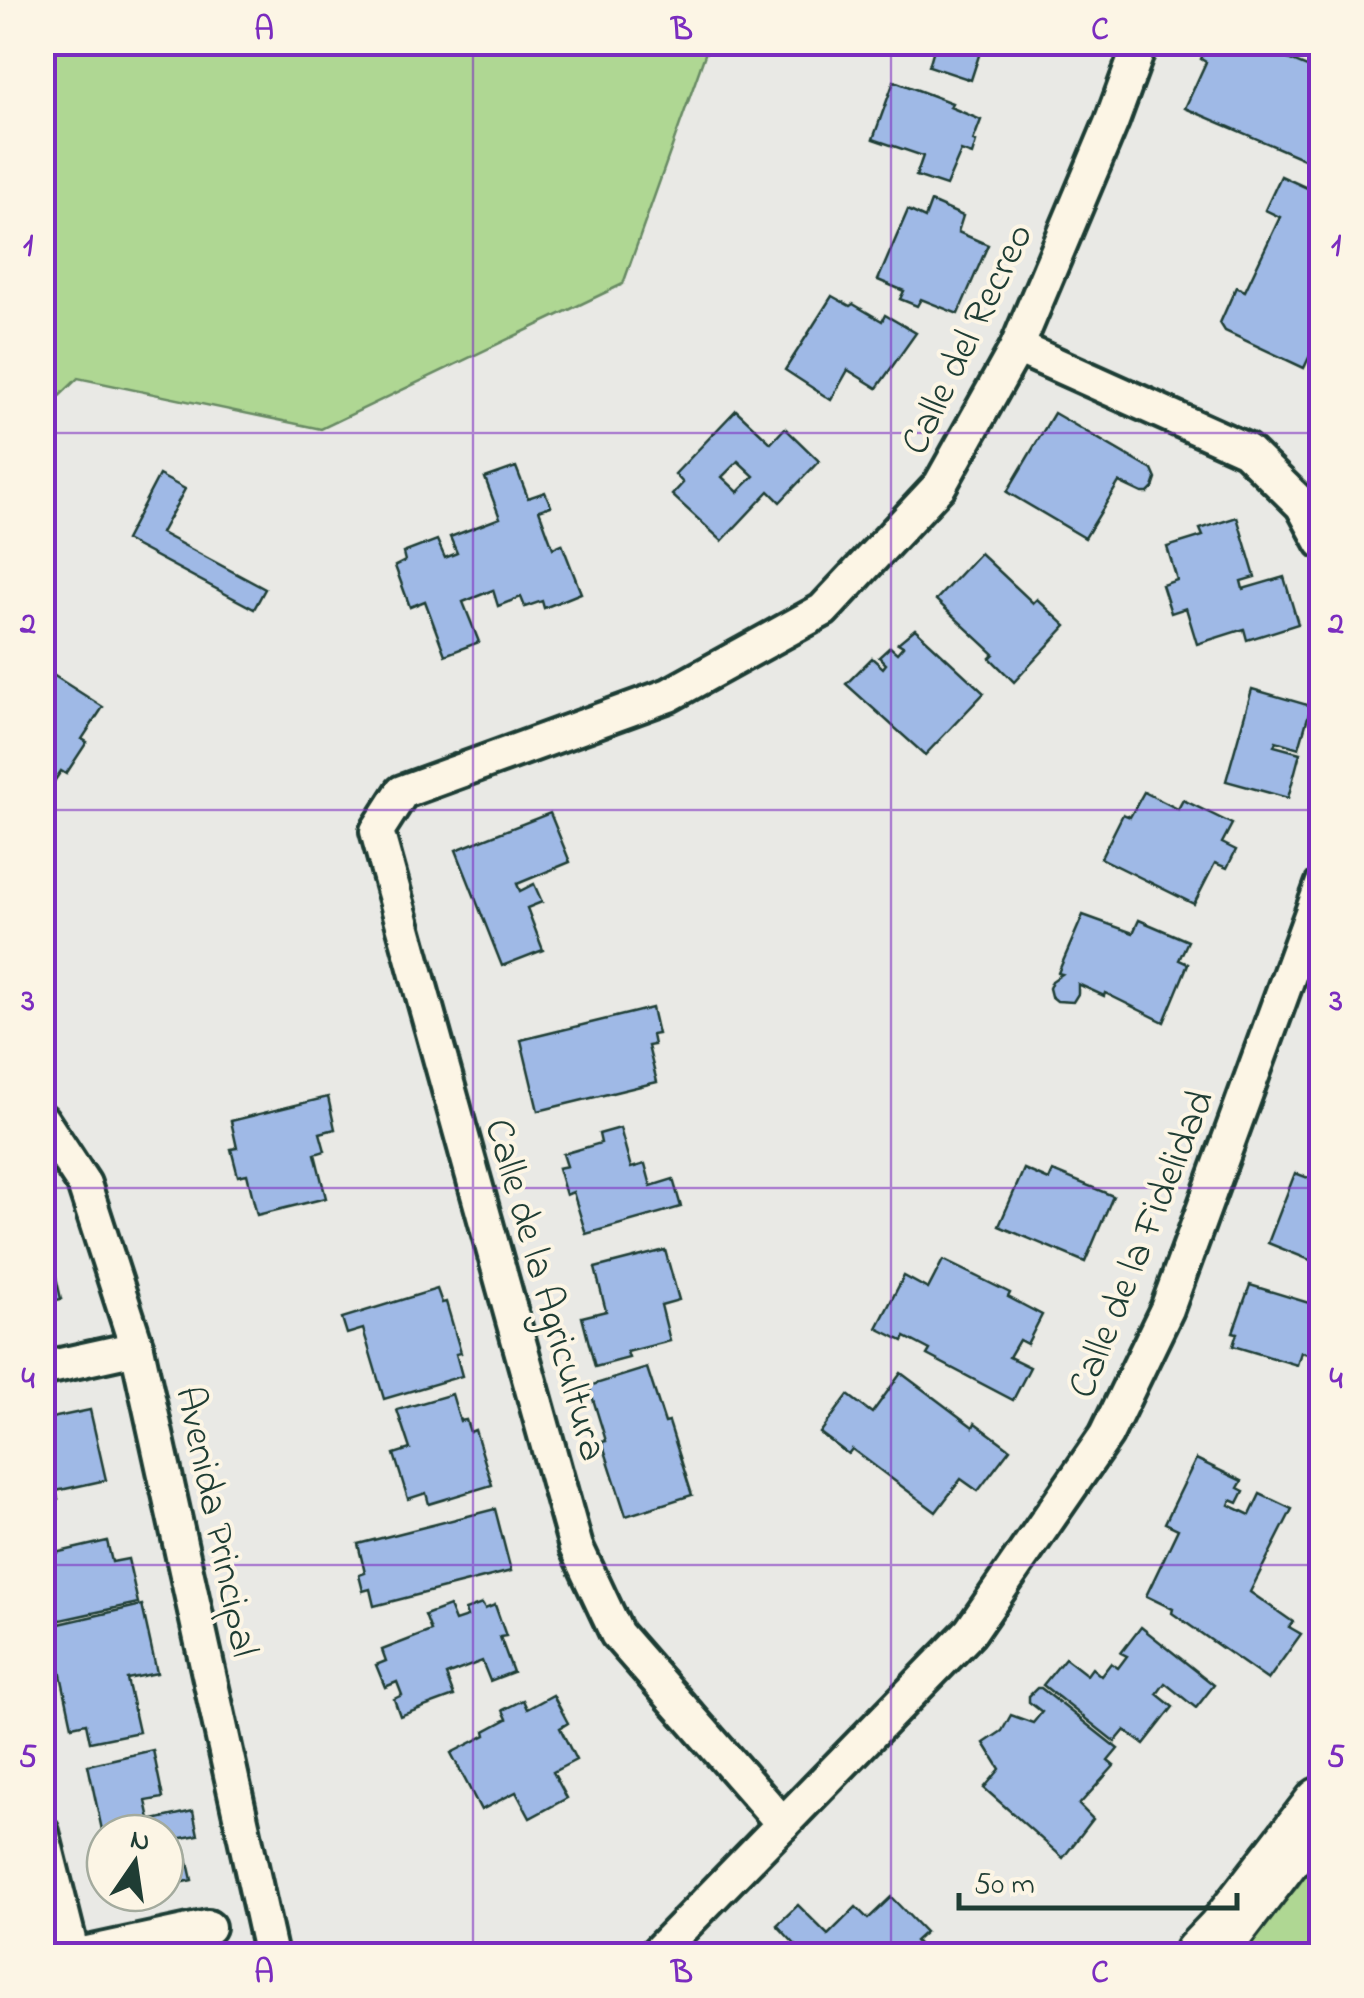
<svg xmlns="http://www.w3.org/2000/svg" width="1364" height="1998" font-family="'Indie Flower',sans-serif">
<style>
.green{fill:#afd793;stroke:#678a64;stroke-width:2.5}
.building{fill:#9fb9e6;stroke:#1f3d34;stroke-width:2.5;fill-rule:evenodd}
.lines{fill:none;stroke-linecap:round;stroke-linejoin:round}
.street-casing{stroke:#1f3d34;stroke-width:40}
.highway-casing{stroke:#1f3d34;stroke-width:62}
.street{stroke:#fcf5e5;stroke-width:32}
.highway{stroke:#fcf5e5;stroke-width:55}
.grid{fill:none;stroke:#7b2cbf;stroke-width:2.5;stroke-opacity:0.55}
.labels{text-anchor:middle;stroke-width:8;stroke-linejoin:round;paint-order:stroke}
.street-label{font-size:40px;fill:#1f3d34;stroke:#fcf5e5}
.neatline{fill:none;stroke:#7b2cbf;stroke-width:4}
.grid-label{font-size:32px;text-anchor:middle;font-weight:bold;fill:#7b2cbf}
</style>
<rect width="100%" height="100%" fill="#e9e9e5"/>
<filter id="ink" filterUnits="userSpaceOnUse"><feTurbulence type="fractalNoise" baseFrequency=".01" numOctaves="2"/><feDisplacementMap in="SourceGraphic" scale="20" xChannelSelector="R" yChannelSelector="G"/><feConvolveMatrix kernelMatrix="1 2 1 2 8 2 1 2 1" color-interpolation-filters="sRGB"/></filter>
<g filter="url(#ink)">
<!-- green -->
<g class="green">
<polygon points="43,42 709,42 709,43 623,284 321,429 78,378 43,412"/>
<polygon points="1321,1852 1321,1955 1238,1956 1298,1886"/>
</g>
<!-- building -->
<g class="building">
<polygon points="936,42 993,42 991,49 982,46 971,80 929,66"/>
<polygon points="1215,42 1255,42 1254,45 1322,73 1322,148 1317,147 1311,162 1185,108 1206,62 1201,59 1207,45 1213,47"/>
<polygon points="894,81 952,103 950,107 981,120 973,141 976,142 972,155 961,151 946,186 916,176 923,156 873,139"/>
<polygon points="1281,176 1318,193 1322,193 1322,228 1311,252 1322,257 1322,330 1304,368 1225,331 1220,323 1236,287 1245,291 1280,217 1265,210"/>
<polygon points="931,202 963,216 958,232 988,245 958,314 921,299 917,306 900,299 904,291 878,280 908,210 925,218"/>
<polygon points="832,296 850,306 853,304 882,321 885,315 916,333 877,388 848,370 831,400 785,370"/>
<path d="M736 410 771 443 785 428 819 461 780 502 769 491 722 541 672 495 683 483 675 474ZM738 461 754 476 738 492 722 477Z"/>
<polygon points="1054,413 1152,470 1156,479 1153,488 1148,493 1142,493 1119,482 1085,538 1007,492"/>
<polygon points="516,467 528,498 545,492 551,506 539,510 553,548 562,544 581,593 544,608 542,601 525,607 521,597 498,606 493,590 463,602 479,642 445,655 425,601 410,607 395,566 405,561 403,553 437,540 445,558 457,553 450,537 500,518 485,478"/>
<polygon points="159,475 185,489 161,533 265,589 254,609 125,540"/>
<polygon points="1237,517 1255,577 1241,581 1243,589 1284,577 1298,624 1247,640 1244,629 1197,644 1186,608 1171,613 1162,585 1177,580 1167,547 1203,536 1200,529"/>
<polygon points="980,553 1033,603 1037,599 1066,626 1014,682 990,658 994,654 936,600"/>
<polygon points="915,629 984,693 925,755 846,684 872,658 883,668 886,664 879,657 890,647 897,653 903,646 898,643"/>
<polygon points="42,668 103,707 82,739 87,742 66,774 61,771 42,800"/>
<polygon points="1252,689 1311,706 1299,748 1276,741 1274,746 1300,753 1288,798 1226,781"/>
<polygon points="1144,792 1178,809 1183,800 1232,824 1222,843 1236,850 1227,868 1215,863 1194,904 1101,858 1123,814 1130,817"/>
<polygon points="550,813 570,862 517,884 520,891 534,884 542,902 527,908 543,950 502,966 456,850"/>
<polygon points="1083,915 1133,933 1139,920 1188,941 1179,960 1188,964 1164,1022 1105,993 1104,996 1078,984 1078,994 1073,1002 1057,1001 1051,996 1049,988 1052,981 1062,974 1058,973"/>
<polygon points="652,1008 658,1034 652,1035 654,1045 648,1046 657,1082 538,1111 521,1040"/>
<polygon points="328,1097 335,1129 320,1133 325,1151 315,1154 326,1198 257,1215 247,1174 238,1176 231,1149 237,1148 231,1121"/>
<polygon points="620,1128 631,1168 645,1164 651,1186 673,1179 681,1207 586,1234 573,1192 566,1195 558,1168 567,1166 563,1154 601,1143 599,1134"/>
<polygon points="1024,1169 1049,1180 1053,1171 1113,1196 1085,1262 999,1226"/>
<polygon points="1295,1173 1322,1183 1322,1265 1268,1243"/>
<polygon points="46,1232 61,1299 42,1303 42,1233"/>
<polygon points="665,1250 679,1300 661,1305 670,1341 627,1352 629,1358 595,1367 582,1317 606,1311 595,1268"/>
<polygon points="943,1260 1010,1293 1008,1297 1042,1315 1027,1344 1019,1340 1009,1357 1030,1367 1013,1400 927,1355 930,1350 905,1337 903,1341 877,1328 904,1276 928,1289"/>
<polygon points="1250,1285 1322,1307 1322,1358 1301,1352 1297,1365 1233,1346 1237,1333 1233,1332"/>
<polygon points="437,1289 442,1303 446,1302 461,1353 456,1354 462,1376 384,1399 363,1329 347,1334 342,1318"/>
<polygon points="647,1368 665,1423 669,1422 692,1495 626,1516 602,1442 606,1441 589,1386"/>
<polygon points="901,1373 973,1427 975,1423 1010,1449 978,1491 961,1479 936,1512 852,1449 848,1454 820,1433 848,1395 872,1413"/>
<polygon points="452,1394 460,1421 466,1420 470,1432 475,1430 492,1485 429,1504 426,1493 408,1499 394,1454 410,1449 397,1410"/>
<polygon points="90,1410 106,1480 56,1491 58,1499 45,1503 42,1493 42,1420"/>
<polygon points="1196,1459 1242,1481 1238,1488 1244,1491 1238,1503 1231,1500 1229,1505 1250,1515 1260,1494 1292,1509 1250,1592 1293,1622 1289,1627 1301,1634 1268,1680 1172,1613 1173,1609 1146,1596 1178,1529 1165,1523"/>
<polygon points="495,1509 511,1571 374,1606 370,1589 363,1591 359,1575 365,1573 358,1544"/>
<polygon points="107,1541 112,1562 128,1559 138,1603 56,1621 42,1556"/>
<polygon points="482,1604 485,1609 495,1605 506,1636 500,1637 513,1672 490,1681 482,1661 446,1675 454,1696 400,1716 394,1699 402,1695 397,1682 385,1687 376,1665 386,1661 382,1650 431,1631 425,1615 449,1606 455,1621 467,1617 465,1610"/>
<polygon points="142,1605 157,1673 127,1679 139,1732 90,1742 86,1723 72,1726 60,1670 56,1671 46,1627"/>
<polygon points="1141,1627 1214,1685 1196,1708 1165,1683 1157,1694 1173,1707 1144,1744 1125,1730 1115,1742 1043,1685 1065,1658 1087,1675 1092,1668 1101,1676 1111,1663 1118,1668 1127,1656 1121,1653"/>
<polygon points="1037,1688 1041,1688 1118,1749 1108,1761 1114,1766 1079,1805 1093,1819 1063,1858 984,1788 1000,1769 984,1743 1002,1731 1011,1715 1033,1723 1042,1712 1029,1702 1029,1696"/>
<polygon points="553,1695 568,1723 560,1728 576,1760 553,1772 567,1798 530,1818 516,1792 481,1810 451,1753 486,1735 485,1731 507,1719 503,1710 523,1700 527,1709"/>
<polygon points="153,1750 163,1798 146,1801 150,1819 102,1830 88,1765"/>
<polygon points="193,1811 198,1835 176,1839 179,1850 185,1849 192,1880 170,1885 172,1892 145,1898 144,1893 165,1893 165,1833 105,1833 105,1848 101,1832"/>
<polygon points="891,1897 925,1932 915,1941 930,1956 806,1956 777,1925 798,1905 828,1935 856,1907 868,1919"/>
</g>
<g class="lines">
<defs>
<g id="street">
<polyline points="1017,347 1246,450 1302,505 1322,542"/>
<polyline points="42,1120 84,1184 137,1348 271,1956"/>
<polyline points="42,1369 137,1348"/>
<polyline points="783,1824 617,1634 576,1547 377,831 402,792 669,695 823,610 940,485 1017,347 1112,121 1141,42"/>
<polyline points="42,1832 73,1956"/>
<polyline points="74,1956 208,1927"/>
<polyline points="654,1956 970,1632 1106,1435 1167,1309 1322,885"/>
</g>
<polyline id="highway" points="1201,1956 1224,1932 1322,1805"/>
</defs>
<!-- street casing -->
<use href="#street" class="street-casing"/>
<!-- highway casing -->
<use href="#highway" class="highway-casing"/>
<!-- street -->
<use href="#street" class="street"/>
<!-- highway -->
<use href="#highway" class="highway"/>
</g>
</g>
<!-- grid -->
<path class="grid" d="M473 42V1956M891 42V1956M42 433H1322M42 810H1322M42 1188H1322M42 1565H1322"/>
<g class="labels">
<!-- street labels -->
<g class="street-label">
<text transform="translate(965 338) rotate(-64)" y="14">Calle del Recreo</text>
<text transform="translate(1139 1243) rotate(-68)" y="14">Calle de la Fidelidad</text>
<text transform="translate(548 1289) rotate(74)" y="14">Calle de la Agricultura</text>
<text transform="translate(219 1521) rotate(78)" y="14">Avenida Principal</text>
</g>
</g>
<!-- margin -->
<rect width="1364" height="1998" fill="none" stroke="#fcf5e5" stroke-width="110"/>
<!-- north arrow -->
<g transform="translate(135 1863) rotate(13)"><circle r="48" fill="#fcf5e5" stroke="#a4ab9e" stroke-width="2.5"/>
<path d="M0-8L18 38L0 25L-18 38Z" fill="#1f3d34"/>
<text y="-15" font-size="28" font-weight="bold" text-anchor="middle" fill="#1f3d34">N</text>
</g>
<!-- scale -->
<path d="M959 1893v15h278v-15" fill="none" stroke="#1f3d34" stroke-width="5"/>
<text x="974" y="1893" font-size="30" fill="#1f3d34" stroke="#fcf5e5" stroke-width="8" paint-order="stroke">50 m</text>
<rect x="55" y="55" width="1254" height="1888" class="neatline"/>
<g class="grid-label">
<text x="264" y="39">A</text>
<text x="682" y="39">B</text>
<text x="1100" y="39">C</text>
<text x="28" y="255">1</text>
<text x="1336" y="255">1</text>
<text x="28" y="633">2</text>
<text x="1336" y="633">2</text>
<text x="28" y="1010">3</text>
<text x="1336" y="1010">3</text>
<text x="28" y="1388">4</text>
<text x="1336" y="1388">4</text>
<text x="28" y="1766">5</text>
<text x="1336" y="1766">5</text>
<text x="264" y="1982">A</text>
<text x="682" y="1982">B</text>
<text x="1100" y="1982">C</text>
</g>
</svg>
